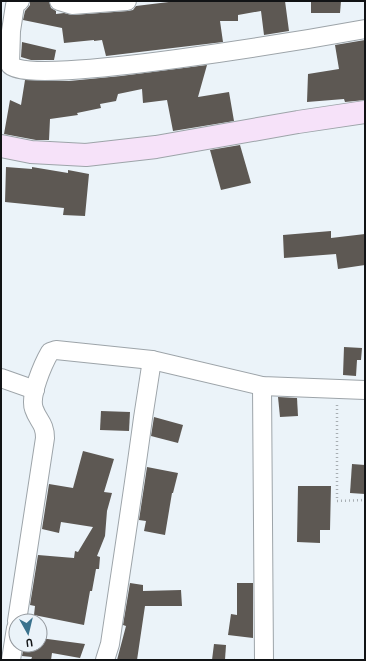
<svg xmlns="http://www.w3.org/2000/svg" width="366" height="661" font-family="'PT Sans',sans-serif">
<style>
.building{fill:#5d5853}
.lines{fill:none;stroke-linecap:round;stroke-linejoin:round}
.street-casing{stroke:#9da4a9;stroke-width:20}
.secondary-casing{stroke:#9da4a9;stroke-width:24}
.path{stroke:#a8aeb3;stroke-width:2.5;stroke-dasharray:1 3;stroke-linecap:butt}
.street{stroke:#fff;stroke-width:18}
.secondary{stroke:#f6e2f9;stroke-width:22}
</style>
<rect width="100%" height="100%" fill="#ebf3f9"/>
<!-- building -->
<g class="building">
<polygon points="43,1 49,1 51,8 56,11 56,14 64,13 72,15 128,11 133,10 136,6 177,1 285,1 289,31 264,35 261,11 238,15 238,21 220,21 223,42 106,56 102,40 94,41 94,40 64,43 62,28 23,20 25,11 30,5 30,2"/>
<polygon points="311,1 341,1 340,13 311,13"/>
<polygon points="365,40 365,100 345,102 344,99 307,102 308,74 339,69 335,45"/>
<polygon points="22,42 56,50 54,60 31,60 21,57"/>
<polygon points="207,65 198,97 229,92 234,121 173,131 167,100 143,103 142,89 118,94 116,101 100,104 101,108 77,113 78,115 50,119 49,140 36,140 4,134 10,100 21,105 25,80 69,81 121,76"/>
<polygon points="240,145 251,183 221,190 210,150"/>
<polygon points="6,167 32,169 32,167 68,173 68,170 89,174 85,216 63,215 64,208 5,202"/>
<polygon points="331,231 331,238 365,234 365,265 338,269 336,254 284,258 283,235"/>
<polygon points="344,347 362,348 361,360 357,360 356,376 343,375"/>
<polygon points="278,397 297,398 298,416 280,417"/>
<polygon points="101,411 130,412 129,431 100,430"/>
<polygon points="154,417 183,425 178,443 151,436"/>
<polygon points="83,451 114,459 104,492 112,493 107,511 105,536 97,556 100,557 99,569 96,569 92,591 90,591 84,625 34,615 35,606 30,605 38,555 74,558 75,551 78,552 93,527 61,522 59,533 42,529 49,484 73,488"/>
<polygon points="352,464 365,465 365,494 350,493"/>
<polygon points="147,467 178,473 173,493 172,493 165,535 144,531 146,521 139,520"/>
<polygon points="298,486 331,486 330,530 320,530 320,543 297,542"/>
<polygon points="130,583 143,585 143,591 181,590 182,606 145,606 137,660 117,660 126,626 123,625"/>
<polygon points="237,583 253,583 253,638 228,635 231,614 237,615"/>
<polygon points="40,638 85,644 80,658 52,653 51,660 31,660 32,657 22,656 24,645 40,645"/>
<polygon points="214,644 226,645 225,660 212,660"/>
</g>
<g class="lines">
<defs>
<g id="street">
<path d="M20 1 15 5 11 31 10 65C31 88 321 37 365 29"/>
<polyline points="59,1 72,5 127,1"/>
<polyline points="1,378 35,390"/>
<polyline points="262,386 264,660"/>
<path d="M17 621 45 438C45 423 38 421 34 409 29 396 43 364 50 352L56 350 152 360 262 386 365 390"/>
<polyline points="11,660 16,628"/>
<path d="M105 660 110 644C121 569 133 493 143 418 146 398 149 380 152 360"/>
</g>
<polyline id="secondary" points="1,146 31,152 86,155 156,147 298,122 365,112"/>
</defs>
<!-- street casing -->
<use href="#street" class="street-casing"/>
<!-- secondary casing -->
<use href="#secondary" class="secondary-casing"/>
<!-- path -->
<polyline class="path" points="337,405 337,501 365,500"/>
<!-- street -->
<use href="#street" class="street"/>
<!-- secondary -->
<use href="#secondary" class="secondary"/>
</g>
<!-- border -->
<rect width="366" height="661" fill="none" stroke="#111315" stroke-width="4"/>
<!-- north arrow -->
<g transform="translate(28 633) rotate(172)"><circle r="19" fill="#ebf3f9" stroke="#94999e"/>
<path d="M0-3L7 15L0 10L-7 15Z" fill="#3a728d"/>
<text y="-6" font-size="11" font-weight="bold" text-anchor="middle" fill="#111315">U</text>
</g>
</svg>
